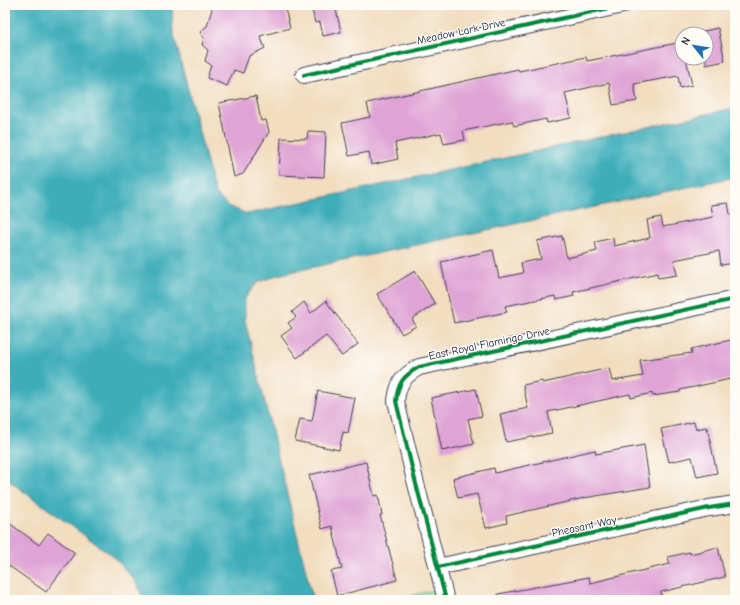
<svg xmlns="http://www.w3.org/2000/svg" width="740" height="605" font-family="'Comic Neue',sans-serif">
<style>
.green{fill:#8de0a1;stroke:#58816e}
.water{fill:#3eadba;stroke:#30687a}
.building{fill:#dfa3d5}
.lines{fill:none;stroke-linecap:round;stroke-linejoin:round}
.street-casing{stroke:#413e4f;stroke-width:18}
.street{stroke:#fff;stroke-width:16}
.cycleway-casing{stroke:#fdfcf7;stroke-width:6}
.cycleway{stroke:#00873e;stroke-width:4}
.labels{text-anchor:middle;stroke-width:3;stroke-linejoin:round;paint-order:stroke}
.street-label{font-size:11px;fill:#22223b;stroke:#fdfcf7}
</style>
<rect width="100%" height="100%" fill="#fdfcf7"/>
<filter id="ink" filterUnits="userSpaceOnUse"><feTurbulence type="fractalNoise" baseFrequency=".025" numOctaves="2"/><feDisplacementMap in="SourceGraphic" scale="8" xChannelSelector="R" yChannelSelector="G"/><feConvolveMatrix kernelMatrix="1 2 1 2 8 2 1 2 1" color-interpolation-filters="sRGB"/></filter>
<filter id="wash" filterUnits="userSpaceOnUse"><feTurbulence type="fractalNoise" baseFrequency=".012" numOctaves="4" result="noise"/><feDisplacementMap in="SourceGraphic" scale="16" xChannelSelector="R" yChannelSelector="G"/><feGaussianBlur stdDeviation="0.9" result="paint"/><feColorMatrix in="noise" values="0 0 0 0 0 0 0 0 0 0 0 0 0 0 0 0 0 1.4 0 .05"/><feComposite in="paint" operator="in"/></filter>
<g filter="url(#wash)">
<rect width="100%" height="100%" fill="#f2ddbf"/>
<!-- green -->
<polygon class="green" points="444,588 447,600 391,600"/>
<!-- water -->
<polygon class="water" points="5,5 172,5 173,31 215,193 228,206 247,214 725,110 735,110 735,177 277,275 257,283 245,298 245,320 313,600 144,600 136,582 113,556 5,478"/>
<g id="blocks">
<!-- building -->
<g class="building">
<polygon points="213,5 284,5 290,28 260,36 265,48 249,56 243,73 234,70 227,86 207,78 211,65 205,61 208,50 202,45 204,38 200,32 207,26"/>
<polygon points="311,5 335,5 341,32 323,36 320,22 315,23"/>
<polygon points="718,28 725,61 706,65 706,34 704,34 704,31"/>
<polygon points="682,42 682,58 686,58 692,85 680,88 678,76 634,84 637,101 613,105 609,83 565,93 571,118 547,123 546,119 514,126 512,121 463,131 465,140 444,144 441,133 395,143 398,159 371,165 369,152 349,156 342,123 370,117 367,103 518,69 519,71 586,57 587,61"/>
<polygon points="256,96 261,121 266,120 269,132 243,174 234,177 219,103"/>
<polygon points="308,131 326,132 324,177 279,175 281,138 307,139"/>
<polygon points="728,203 730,214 735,216 735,263 721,265 719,251 674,260 677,275 658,278 657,273 573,292 574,296 556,300 555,296 505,306 507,312 454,323 441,262 493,250 499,278 523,273 521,263 541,259 537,241 562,236 567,258 597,251 595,242 613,238 614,246 650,238 647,220 661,217 663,227 713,217 711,205"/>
<polygon points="415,271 435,304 412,319 416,326 402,334 377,294"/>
<polygon points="326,301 358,344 342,356 326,336 297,358 281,336 292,328 288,323 296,317 292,312 304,302 311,313"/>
<polygon points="735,339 735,378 680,390 680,392 653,396 652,393 631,398 630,394 548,412 552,433 506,442 500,414 528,408 523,385 542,381 543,383 609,368 612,381 643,376 640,360 692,353 691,349"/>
<polygon points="476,389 482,416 468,419 474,444 442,451 431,398"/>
<polygon points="318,391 355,398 348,433 343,432 339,450 295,441 300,419 312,421"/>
<polygon points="694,422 696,429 707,427 717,473 697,477 692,457 669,462 661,429"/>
<polygon points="644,445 650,487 584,498 506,516 507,523 486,528 477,494 458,498 453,478 494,468 495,473 595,450 596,454"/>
<polygon points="366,462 374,496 378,495 382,515 380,515 397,580 337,596 331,571 342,569 332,526 322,529 309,475"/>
<polygon points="5,520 39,545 48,533 75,553 46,592 5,563"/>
<polygon points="718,547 725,577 661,592 662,600 498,600 498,594 589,577 590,583 670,564 668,557 690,552 690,554"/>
</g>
</g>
</g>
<g filter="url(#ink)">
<use href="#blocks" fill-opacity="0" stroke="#413e4f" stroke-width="1"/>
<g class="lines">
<defs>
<g id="street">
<polyline points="304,75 623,5"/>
<polyline points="438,567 709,508 735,504"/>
<path d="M446 600 414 476 396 401C398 383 403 376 419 367L735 299"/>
</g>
</defs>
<!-- street casing -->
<use href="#street" class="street-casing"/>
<!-- street -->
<use href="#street" class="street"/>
<defs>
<g id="cycleway">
<polyline points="304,75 623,5"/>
<polyline points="438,567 709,508 735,504"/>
<path d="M446 600 414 476 396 401C398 383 403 376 419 367L735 299"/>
</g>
</defs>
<!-- cycleway casing -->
<use href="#cycleway" class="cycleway-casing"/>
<!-- cycleway -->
<use href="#cycleway" class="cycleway"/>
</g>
</g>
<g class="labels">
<!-- street labels -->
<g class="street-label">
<text transform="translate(461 31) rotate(-12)" y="4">Meadow Lark Drive</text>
<text transform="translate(489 343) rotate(-12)" y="4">East Royal Flamingo Drive</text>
<text transform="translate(584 526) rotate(-12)" y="4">Pheasant Way</text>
</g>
</g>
<!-- margin -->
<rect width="740" height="605" fill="none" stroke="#fdfcf7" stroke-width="20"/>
<!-- north arrow -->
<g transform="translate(694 46) rotate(300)"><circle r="19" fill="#fdfcf7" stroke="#a5a5ac"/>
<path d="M0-3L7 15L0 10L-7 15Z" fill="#1f6fb2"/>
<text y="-6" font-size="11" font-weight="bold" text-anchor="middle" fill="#22223b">N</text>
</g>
</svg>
